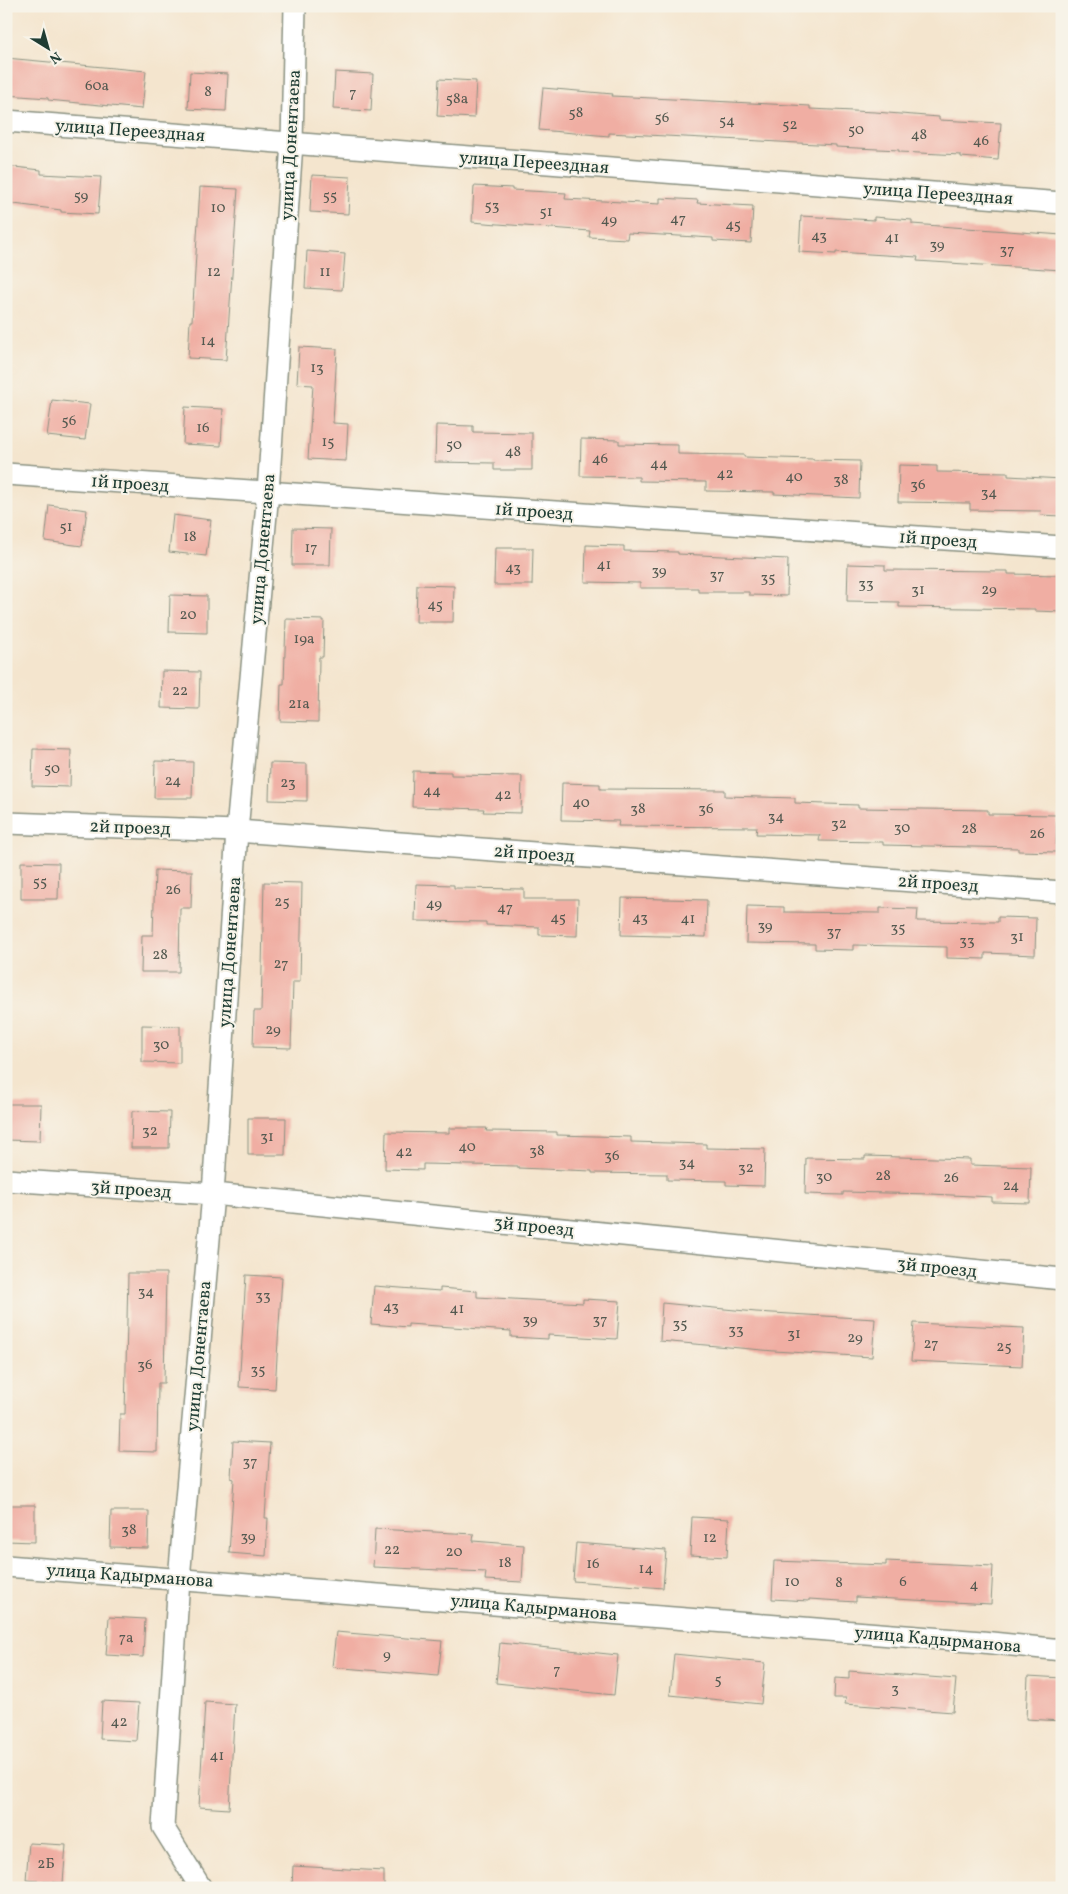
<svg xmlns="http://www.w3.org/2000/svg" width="1068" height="1894" font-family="Vollkorn,serif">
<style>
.building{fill:#f0aea3}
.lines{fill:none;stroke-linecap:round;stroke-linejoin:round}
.minor-casing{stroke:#8a9181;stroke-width:24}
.minor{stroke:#fff;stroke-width:21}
.labels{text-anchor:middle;stroke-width:4;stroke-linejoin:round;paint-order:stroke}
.number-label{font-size:15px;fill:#535950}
.street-label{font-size:18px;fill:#1f3d34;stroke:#f7f3e8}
</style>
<rect width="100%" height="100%" fill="#f7f3e8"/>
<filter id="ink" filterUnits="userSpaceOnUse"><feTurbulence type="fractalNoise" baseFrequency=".02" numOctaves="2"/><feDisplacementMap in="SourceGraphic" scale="10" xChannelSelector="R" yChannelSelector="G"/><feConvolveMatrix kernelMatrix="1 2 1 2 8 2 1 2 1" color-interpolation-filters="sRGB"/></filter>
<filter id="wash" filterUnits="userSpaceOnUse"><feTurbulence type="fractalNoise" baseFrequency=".0096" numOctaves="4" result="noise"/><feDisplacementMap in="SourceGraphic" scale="20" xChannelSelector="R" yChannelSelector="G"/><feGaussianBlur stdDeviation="1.12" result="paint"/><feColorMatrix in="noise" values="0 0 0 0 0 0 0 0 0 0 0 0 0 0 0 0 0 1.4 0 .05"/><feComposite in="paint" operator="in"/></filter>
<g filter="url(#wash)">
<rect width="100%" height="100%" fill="#f4e5ce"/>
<g id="blocks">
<!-- building -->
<g class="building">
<polygon points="6,58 146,71 142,109 48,100 48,98 6,95"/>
<polygon points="190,72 228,74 226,111 188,109"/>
<polygon points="335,72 373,74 371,111 333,109"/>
<polygon points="439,79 476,81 474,118 437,116"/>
<polygon points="543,88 613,94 612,96 810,106 810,109 875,112 939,117 939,120 1001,123 998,160 961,157 961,155 899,152 899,150 836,147 836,145 609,133 609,136 539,130"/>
<polygon points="6,166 41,170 41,174 101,177 98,214 61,212 61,210 6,203"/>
<polygon points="312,175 350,177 348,214 310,212"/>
<polygon points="474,186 512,188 512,190 566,193 565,199 660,204 660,198 698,200 697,203 753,206 751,243 713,241 713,238 628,233 627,239 589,237 590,231 472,222"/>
<polygon points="200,187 238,189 226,360 188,358 190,321 192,321"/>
<polygon points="801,216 874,220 874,217 912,220 912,224 1062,235 1062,270 917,261 918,257 836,252 836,254 799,252"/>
<polygon points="307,251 345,254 342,290 305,288"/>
<polygon points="299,347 337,349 333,423 348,424 346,461 308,459 313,385 297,384"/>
<polygon points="52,400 90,404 85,440 47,436"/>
<polygon points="185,407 223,409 221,446 183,444"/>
<polygon points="436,425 473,426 473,432 532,433 532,470 494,470 494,463 435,462"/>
<polygon points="581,439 619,440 619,444 678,445 678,454 744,455 744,457 813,459 813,460 860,461 859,498 774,494 774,492 706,491 706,482 639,481 639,477 580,476"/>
<polygon points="899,465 937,466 937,472 1008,473 1008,476 1062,479 1062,516 1040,515 1041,511 970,510 970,503 898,502"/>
<polygon points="49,505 87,510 82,546 45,541"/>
<polygon points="173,515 211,520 206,556 169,552"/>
<polygon points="293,528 331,529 330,565 292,565"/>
<polygon points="586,545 624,546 624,551 678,552 678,554 788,559 787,596 749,595 749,592 698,592 698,588 640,588 640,583 585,582"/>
<polygon points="495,548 533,548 532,585 494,585"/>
<polygon points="848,564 885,565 885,570 1008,571 1008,574 1062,575 1062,612 1035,611 1035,609 899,607 899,602 847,601"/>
<polygon points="417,585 454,586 453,622 416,622"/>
<polygon points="170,595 207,596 207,633 169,632"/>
<polygon points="286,619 324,620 323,657 319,657 318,722 280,721 281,684 284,684"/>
<polygon points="162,671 200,672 199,709 161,708"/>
<polygon points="33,749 71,750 70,787 32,786"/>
<polygon points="155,761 193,762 192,798 154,798"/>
<polygon points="270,763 307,764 307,801 269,800"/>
<polygon points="413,771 451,772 451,775 522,776 521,813 483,812 484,809 412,807"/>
<polygon points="562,783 600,784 600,789 725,790 725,796 795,798 795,803 858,805 858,808 988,810 988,814 1057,815 1056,852 1018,851 1018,848 883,845 883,842 819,841 820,835 756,834 757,827 618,826 619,821 561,820"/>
<polygon points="21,862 59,863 58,899 21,899"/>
<polygon points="155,870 192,871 191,908 180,908 179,972 141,972 142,935 153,935"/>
<polygon points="264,882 302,883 300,982 293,982 291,1048 253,1047 254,1011 261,1011"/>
<polygon points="416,884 454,885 454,888 524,889 524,899 578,899 577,936 539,935 539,927 486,925 486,922 415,921"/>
<polygon points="622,898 707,900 706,937 621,935"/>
<polygon points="747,906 784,907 784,912 880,913 880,908 918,909 917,921 998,922 998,917 1036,918 1035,955 985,953 985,959 947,958 947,947 853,945 853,950 815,949 815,944 746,943"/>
<polygon points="142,1025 180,1026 180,1063 142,1062"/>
<polygon points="6,1104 41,1104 40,1141 6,1140"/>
<polygon points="132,1111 170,1112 169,1148 131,1148"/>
<polygon points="248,1118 286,1118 285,1155 248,1155"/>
<polygon points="449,1128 487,1128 486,1131 557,1132 557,1135 631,1137 631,1142 706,1144 706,1148 765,1149 764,1186 726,1185 726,1181 667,1180 667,1174 592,1173 592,1171 518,1168 518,1166 423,1164 423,1170 385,1169 386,1132 449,1133"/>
<polygon points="865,1156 970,1159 970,1165 1031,1167 1030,1203 992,1202 992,1197 931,1194 843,1192 843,1195 805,1194 806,1158 865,1159"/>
<polygon points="128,1273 166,1273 164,1383 158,1383 157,1452 119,1451 120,1414 125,1414"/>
<polygon points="246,1275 282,1277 275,1389 239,1387"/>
<polygon points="374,1286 440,1291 440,1288 477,1291 477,1297 583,1303 583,1299 620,1301 617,1339 548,1335 548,1339 511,1337 511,1331 408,1324 408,1327 371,1324"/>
<polygon points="662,1303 756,1312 875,1319 872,1357 774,1351 660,1341"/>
<polygon points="914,1323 1024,1328 1022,1366 911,1361"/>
<polygon points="233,1441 270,1443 265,1518 268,1518 266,1556 229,1553 234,1479 231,1478"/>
<polygon points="6,1505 35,1505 35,1542 6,1541"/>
<polygon points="111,1511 149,1511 148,1548 110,1547"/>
<polygon points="692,1517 729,1519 727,1557 690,1555"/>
<polygon points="375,1529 474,1534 473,1541 524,1545 522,1582 485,1580 486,1572 373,1567"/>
<polygon points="576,1543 666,1550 663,1588 573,1581"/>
<polygon points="774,1561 886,1565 886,1561 993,1566 991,1604 856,1597 856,1602 809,1599 809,1601 772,1599"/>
<polygon points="109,1617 145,1619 143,1657 106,1655"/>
<polygon points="336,1632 442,1641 438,1676 332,1667"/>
<polygon points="500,1643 618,1655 614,1695 496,1683"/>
<polygon points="674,1654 765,1663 761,1704 670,1695"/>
<polygon points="849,1671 956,1679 953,1712 845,1704 846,1698 834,1698 835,1678 849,1679"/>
<polygon points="1028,1676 1062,1678 1062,1721 1026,1719"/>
<polygon points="102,1701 139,1703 136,1741 100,1739"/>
<polygon points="205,1702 235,1704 229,1809 199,1807"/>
<polygon points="29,1843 66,1845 63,1883 26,1880"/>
<polygon points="293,1866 384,1871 384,1888 292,1888"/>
</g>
</g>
</g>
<g filter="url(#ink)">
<use href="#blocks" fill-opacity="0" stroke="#8a9181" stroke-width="1"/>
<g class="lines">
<defs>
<g id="minor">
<polyline points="6,121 1062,203"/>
<polyline points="6,474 1062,547"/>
<polyline points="6,823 237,831 1062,892"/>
<polyline points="6,1180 213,1194 1062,1279"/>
<polyline points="6,1566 982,1642 1062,1650"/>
<polyline points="201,1888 163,1827 179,1579 213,1194 237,831 268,492 292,143 295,6"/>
</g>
</defs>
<!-- minor casing -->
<use href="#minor" class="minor-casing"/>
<!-- minor -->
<use href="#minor" class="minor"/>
</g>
</g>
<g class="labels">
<!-- number labels -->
<g class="number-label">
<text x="97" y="90">60а</text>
<text x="208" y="96">8</text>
<text x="353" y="97">7</text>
<text x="457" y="103">58а</text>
<text x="576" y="117">58</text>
<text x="662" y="122">56</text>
<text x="727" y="125">54</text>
<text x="790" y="129">52</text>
<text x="856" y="134">50</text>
<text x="919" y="139">48</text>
<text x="981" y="145">46</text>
<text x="81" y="200">59</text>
<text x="330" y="200">55</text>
<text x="492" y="210">53</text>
<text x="218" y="212">10</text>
<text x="546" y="216">51</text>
<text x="678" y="223">47</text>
<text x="609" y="224">49</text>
<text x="733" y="229">45</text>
<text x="819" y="240">43</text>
<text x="892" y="242">41</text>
<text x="937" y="249">39</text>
<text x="1007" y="254">37</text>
<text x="214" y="276">12</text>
<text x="325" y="276">11</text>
<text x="208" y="345">14</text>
<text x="317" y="372">13</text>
<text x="69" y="425">56</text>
<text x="203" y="432">16</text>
<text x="328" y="446">15</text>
<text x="454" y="449">50</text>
<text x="513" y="456">48</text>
<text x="600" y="463">46</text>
<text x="659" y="468">44</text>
<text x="725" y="478">42</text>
<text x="794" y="481">40</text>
<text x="841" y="484">38</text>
<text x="918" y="489">36</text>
<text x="989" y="497">34</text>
<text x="66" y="531">51</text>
<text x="190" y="541">18</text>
<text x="311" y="552">17</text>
<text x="604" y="569">41</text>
<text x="513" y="572">43</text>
<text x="659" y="575">39</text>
<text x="717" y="579">37</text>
<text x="768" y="582">35</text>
<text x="866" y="588">33</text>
<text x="918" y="594">31</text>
<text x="989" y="594">29</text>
<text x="435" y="609">45</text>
<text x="188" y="619">20</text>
<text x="304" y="643">19а</text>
<text x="180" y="695">22</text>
<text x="299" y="708">21а</text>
<text x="52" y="773">50</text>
<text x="173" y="785">24</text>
<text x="288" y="787">23</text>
<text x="432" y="795">44</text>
<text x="503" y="799">42</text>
<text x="581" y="807">40</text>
<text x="638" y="813">38</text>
<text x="706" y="813">36</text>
<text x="776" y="821">34</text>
<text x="839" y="828">32</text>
<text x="902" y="832">30</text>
<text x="969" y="833">28</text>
<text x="1037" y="838">26</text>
<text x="40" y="886">55</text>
<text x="173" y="894">26</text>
<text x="282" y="906">25</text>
<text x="434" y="908">49</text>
<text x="505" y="912">47</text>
<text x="558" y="922">45</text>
<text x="640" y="922">43</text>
<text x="688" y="923">41</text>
<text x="765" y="930">39</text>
<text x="898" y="932">35</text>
<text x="834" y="936">37</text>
<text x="1017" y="941">31</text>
<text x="967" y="945">33</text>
<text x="160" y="959">28</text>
<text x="281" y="968">27</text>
<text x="273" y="1034">29</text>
<text x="161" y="1049">30</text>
<text x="150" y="1135">32</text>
<text x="267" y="1141">31</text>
<text x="467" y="1151">40</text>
<text x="537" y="1155">38</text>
<text x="404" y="1156">42</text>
<text x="612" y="1160">36</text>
<text x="687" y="1167">34</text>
<text x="746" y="1172">32</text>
<text x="883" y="1180">28</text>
<text x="824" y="1181">30</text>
<text x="951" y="1182">26</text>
<text x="1011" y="1190">24</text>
<text x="146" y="1296">34</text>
<text x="263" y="1300">33</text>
<text x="391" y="1311">43</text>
<text x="457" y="1313">41</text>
<text x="530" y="1324">39</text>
<text x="600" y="1324">37</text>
<text x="680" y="1328">35</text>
<text x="736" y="1334">33</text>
<text x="794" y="1338">31</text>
<text x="855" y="1342">29</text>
<text x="931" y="1348">27</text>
<text x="1004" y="1351">25</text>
<text x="145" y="1369">36</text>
<text x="258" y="1374">35</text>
<text x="250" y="1466">37</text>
<text x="129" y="1534">38</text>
<text x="248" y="1541">39</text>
<text x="710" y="1542">12</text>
<text x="392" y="1554">22</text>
<text x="454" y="1556">20</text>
<text x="505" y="1567">18</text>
<text x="593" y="1568">16</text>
<text x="646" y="1573">14</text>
<text x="792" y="1586">10</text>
<text x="903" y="1586">6</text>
<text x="839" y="1587">8</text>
<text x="974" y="1589">4</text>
<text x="126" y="1642">7а</text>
<text x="387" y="1659">9</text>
<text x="557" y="1674">7</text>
<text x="718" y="1684">5</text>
<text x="895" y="1693">3</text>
<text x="119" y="1726">42</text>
<text x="217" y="1760">41</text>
<text x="46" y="1868">2Б</text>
</g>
<!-- street labels -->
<g class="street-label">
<text transform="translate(130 130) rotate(4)" y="6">улица Переездная</text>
<text transform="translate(290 145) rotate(-87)" y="6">улица Донентаева</text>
<text transform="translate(534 162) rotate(4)" y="6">улица Переездная</text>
<text transform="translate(938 193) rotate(4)" y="6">улица Переездная</text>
<text transform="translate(130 483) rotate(4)" y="6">1й проезд</text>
<text transform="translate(534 511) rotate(4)" y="6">1й проезд</text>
<text transform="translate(938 539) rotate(4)" y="6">1й проезд</text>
<text transform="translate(262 549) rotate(-85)" y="6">улица Донентаева</text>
<text transform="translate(130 827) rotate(2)" y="6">2й проезд</text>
<text transform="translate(534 853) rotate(4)" y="6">2й проезд</text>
<text transform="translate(938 883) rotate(4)" y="6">2й проезд</text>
<text transform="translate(229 952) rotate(-86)" y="6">улица Донентаева</text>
<text transform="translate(131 1189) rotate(4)" y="6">3й проезд</text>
<text transform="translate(534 1226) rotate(6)" y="6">3й проезд</text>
<text transform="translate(937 1267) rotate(6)" y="6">3й проезд</text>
<text transform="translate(198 1356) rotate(-85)" y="6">улица Донентаева</text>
<text transform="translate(130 1575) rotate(4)" y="6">улица Кадырманова</text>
<text transform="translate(534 1607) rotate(5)" y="6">улица Кадырманова</text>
<text transform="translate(938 1639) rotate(5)" y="6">улица Кадырманова</text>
</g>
</g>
<!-- margin -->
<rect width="1068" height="1894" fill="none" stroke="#f7f3e8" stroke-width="25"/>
<!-- north arrow -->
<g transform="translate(48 48) rotate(143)" stroke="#f7f3e8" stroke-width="4" paint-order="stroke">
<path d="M0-4L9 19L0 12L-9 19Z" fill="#1f3d34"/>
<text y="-8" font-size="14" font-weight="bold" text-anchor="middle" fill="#1f3d34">N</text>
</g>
</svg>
